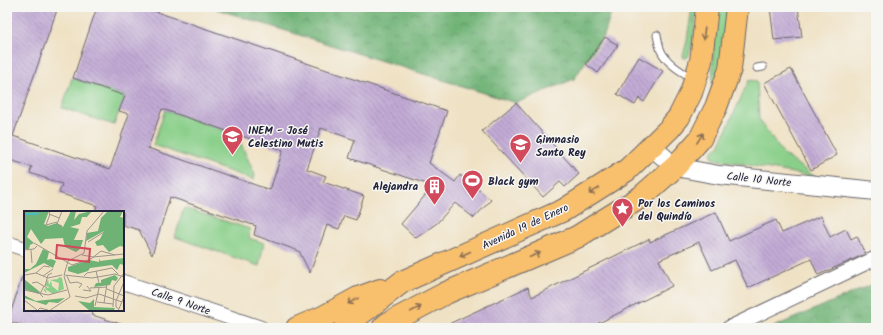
<svg xmlns="http://www.w3.org/2000/svg" width="883" height="335" font-family="Kalam,sans-serif">
<style>
.forest{fill:url(#forest-crowns);stroke:#486a58}
.garden{fill:#89cf89;stroke:#567862}
.building{fill:url(#building-back-hatch);fill-rule:evenodd}
.lines{fill:none;stroke-linecap:round;stroke-linejoin:round}
.service-casing{stroke:#6a656b;stroke-width:9}
.minor-casing{stroke:#6a656b;stroke-width:16}
.tertiary-casing{stroke:#6a656b;stroke-width:20}
.primary-casing{stroke:#6a656b;stroke-width:24}
.service{stroke:#fff;stroke-width:7}
.minor{stroke:#fff;stroke-width:14}
.tertiary{stroke:#fff;stroke-width:18}
.primary{stroke:#f8bf6c;stroke-width:22}
.oneway{stroke:#8d7054}
.labels{text-anchor:middle;stroke-width:3;stroke-linejoin:round;paint-order:stroke}
.poi-label{font-size:11px;font-weight:bold;fill:#22223b;stroke:#f6f6f2;text-anchor:start}
.street-label{font-size:11px;fill:#22223b;stroke:#f6f6f2}
.inset-river{fill:none;stroke:#4cbbc2;stroke-width:2}
.inset-road{fill:none;stroke:#9d958d;stroke-width:1}
.view{fill:#d1495b;fill-opacity:0.15;stroke:#d1495b;stroke-width:2}
.inset-edge{fill:none;stroke:#22223b;stroke-width:2}
</style>
<defs>
<pattern id="forest-crowns" width="20" height="18" patternUnits="userSpaceOnUse"><rect width="20" height="18" fill="#6eb275"/><path d="M2 6a3 3 0 1 1 6 0M12 15a3 3 0 1 1 6 0" fill="none" stroke="#5a9061"/></pattern>
<pattern id="building-back-hatch" width="6" height="6" patternUnits="userSpaceOnUse"><rect width="6" height="6" fill="#c2abd5"/><path d="M-1 5l2 2M0 0l6 6M5-1l2 2" fill="none" stroke="#9d8bae"/></pattern>
</defs>
<rect width="100%" height="100%" fill="#f6f6f2"/>
<filter id="ink" filterUnits="userSpaceOnUse"><feTurbulence type="fractalNoise" baseFrequency=".025" numOctaves="2"/><feDisplacementMap in="SourceGraphic" scale="8" xChannelSelector="R" yChannelSelector="G"/><feConvolveMatrix kernelMatrix="1 2 1 2 8 2 1 2 1" color-interpolation-filters="sRGB"/></filter>
<filter id="wash" filterUnits="userSpaceOnUse"><feTurbulence type="fractalNoise" baseFrequency=".012" numOctaves="4" result="noise"/><feDisplacementMap in="SourceGraphic" scale="16" xChannelSelector="R" yChannelSelector="G"/><feGaussianBlur stdDeviation="0.9" result="paint"/><feColorMatrix in="noise" values="0 0 0 0 0 0 0 0 0 0 0 0 0 0 0 0 0 1.4 0 .05"/><feComposite in="paint" operator="in"/></filter>
<g filter="url(#wash)">
<rect width="100%" height="100%" fill="#efe1c3"/>
<!-- forest -->
<g class="forest">
<polygon points="214,7 611,7 610,16 605,33 574,79 516,103 216,9"/>
<polygon points="876,283 876,328 771,328"/>
</g>
<!-- garden -->
<g class="garden">
<polygon points="692,7 697,7 693,41 688,57 686,58 684,58 683,56 687,41"/>
<polygon points="717,7 728,7 721,68 712,97 713,51 716,29"/>
<polygon points="72,78 125,96 114,125 62,108"/>
<polygon points="749,80 757,81 759,119 783,154 815,177 714,159 711,153 719,146"/>
<polygon points="165,110 237,135 255,175 254,180 153,145"/>
<polygon points="184,208 250,229 249,238 264,243 259,266 175,237"/>
</g>
<g id="blocks">
<!-- building -->
<g class="building">
<path d="M7 7H58L13 136 110 169 129 114 119 111 125 96 73 78 97 7H142L447 111 429 163 455 182 460 175 491 200 474 218 455 203 437 223 416 238 401 224 433 186 349 158 355 140 321 128 307 169 326 176 323 182 364 196 356 220 344 216 339 229 327 225 310 273 299 251 254 235 256 226 170 197 152 255 139 230 123 225V212H95L97 206 59 193 62 184 30 173 32 167 7 159ZM162 109 283 150 270 190 148 148Z"/>
<polygon points="770,7 798,7 802,37 774,40"/>
<polygon points="605,37 618,45 598,73 586,64"/>
<polygon points="639,57 663,71 644,102 639,98 635,105 617,94"/>
<polygon points="791,69 837,155 811,170 764,83"/>
<polygon points="516,103 579,174 565,187 560,182 543,197 482,131"/>
<polygon points="716,212 729,241 776,220 782,233 821,216 830,237 846,229 851,239 857,236 865,254 818,275 811,259 748,288 735,260 712,270 699,242 659,260 672,286 589,328 440,328 528,287 532,297 649,239 650,242"/>
<polygon points="22,277 25,277 25,310 94,310 92,315 124,325 124,328 30,328 8,321"/>
</g>
</g>
</g>
<g filter="url(#ink)">
<use href="#blocks" fill-opacity="0" stroke="#6a656b" stroke-width="1"/>
<g class="lines">
<defs>
<g id="service">
<path d="M657 35C658 40 659 46 661 51 667 63 681 72 693 78"/>
<polyline points="757,68 763,67"/>
</g>
<g id="minor">
<polyline points="7,243 25,249"/>
<polyline points="123,282 261,328"/>
<polyline points="729,328 876,258"/>
</g>
<polyline id="tertiary" points="651,146 675,167 719,175 876,191"/>
<g id="primary">
<polyline points="297,328 323,317 358,298 380,290"/>
<polyline points="345,328 354,319 402,282 564,210 627,170 669,129 679,117 691,93 701,61 707,7"/>
<polyline points="383,328 387,324 446,293 577,237 641,197 675,167 700,139 716,107 730,69 737,7"/>
</g>
</defs>
<!-- service casing -->
<use href="#service" class="service-casing"/>
<!-- minor casing -->
<use href="#minor" class="minor-casing"/>
<!-- tertiary casing -->
<use href="#tertiary" class="tertiary-casing"/>
<!-- primary casing -->
<use href="#primary" class="primary-casing"/>
<!-- service -->
<use href="#service" class="service"/>
<!-- minor -->
<use href="#minor" class="minor"/>
<!-- tertiary -->
<use href="#tertiary" class="tertiary"/>
<!-- primary -->
<use href="#primary" class="primary"/>
</g>
<!-- one-way arrows -->
<defs><path id="oneway-shaft" d="M-6 0H5M1.5-3L5.5 0L1.5 3" fill="none" stroke-width="1.6" stroke-linecap="round" stroke-linejoin="round"/></defs>
<g class="oneway">
<use href="#oneway-shaft" transform="translate(704 34) rotate(97)"/>
<use href="#oneway-shaft" transform="translate(700 138) rotate(-58)"/>
<use href="#oneway-shaft" transform="translate(594 191) rotate(148)"/>
<use href="#oneway-shaft" transform="translate(465 254) rotate(156)"/>
<use href="#oneway-shaft" transform="translate(535 255) rotate(-23)"/>
<use href="#oneway-shaft" transform="translate(353 301) rotate(151)"/>
<use href="#oneway-shaft" transform="translate(416 309) rotate(-28)"/>
</g>
</g>
<!-- icons -->
<defs>
<symbol id="school-pin" viewBox="-11 -11 22 30"><path d="M0 17L-7.5 6A9.5 9.5 0 1 1 7.5 6Z" fill="#d1495b" stroke="#f6f6f2"/><path d="M0-5L7-2L0 1L-7-2ZM-4 1L0 2.5L4 1V4Q0 6-4 4Z" fill="#fff"/></symbol>
<symbol id="university-pin" viewBox="-11 -11 22 30"><path d="M0 17L-7.5 6A9.5 9.5 0 1 1 7.5 6Z" fill="#d1495b" stroke="#f6f6f2"/><path d="M0-5L7-2L0 1L-7-2ZM-4 1L0 2.5L4 1V4Q0 6-4 4Z" fill="#fff"/></symbol>
<symbol id="stadium-pin" viewBox="-11 -11 22 30"><path d="M0 17L-7.5 6A9.5 9.5 0 1 1 7.5 6Z" fill="#d1495b" stroke="#f6f6f2"/><path d="M0-5a6.5 5 0 1 0 0 10a6.5 5 0 1 0 0-10ZM-3.5-1.8h7v3.6h-7Z" fill="#fff"/></symbol>
<symbol id="building-pin" viewBox="-11 -11 22 30"><path d="M0 17L-7.5 6A9.5 9.5 0 1 1 7.5 6Z" fill="#d1495b" stroke="#f6f6f2"/><path d="M-4-6H4V6H1V3H-1V6H-4ZM-2.5-4.3h1.7v1.8h-1.7ZM.8-4.3h1.7v1.8H.8ZM-2.5-1h1.7V.8h-1.7ZM.8-1h1.7V.8H.8Z" fill="#fff"/></symbol>
<symbol id="sight-pin" viewBox="-11 -11 22 30"><path d="M0 17L-7.5 6A9.5 9.5 0 1 1 7.5 6Z" fill="#d1495b" stroke="#f6f6f2"/><path d="M0-6L1.8-2.2L6-1.7L2.9 1.2L3.7 5.4L0 3.3L-3.7 5.4L-2.9 1.2L-6-1.7L-1.8-2.2Z" fill="#fff"/></symbol>
</defs>
<g fill-rule="evenodd">
<use href="#school-pin" x="220" y="124" width="25" height="34"/>
<use href="#university-pin" x="508" y="132" width="25" height="34"/>
<use href="#stadium-pin" x="460" y="168" width="25" height="34"/>
<use href="#building-pin" x="422" y="174" width="25" height="34"/>
<use href="#sight-pin" x="610" y="196" width="25" height="34"/>
</g>
<g class="labels">
<!-- poi labels -->
<g class="poi-label">
<text x="248" y="134">INEM - José<tspan x="248" dy="13">Celestino Mutis</tspan></text>
<text x="536" y="143">Gimnasio<tspan x="536" dy="13">Santo Rey</tspan></text>
<text x="488" y="185">Black gym</text>
<text x="418" y="190" text-anchor="end">Alejandra</text>
<text x="638" y="207">Por los Caminos<tspan x="638" dy="13">del Quindío</tspan></text>
</g>
<!-- street labels -->
<g class="street-label">
<text transform="translate(759 179) rotate(6)" y="4">Calle 10 Norte</text>
<text transform="translate(525 226) rotate(-25)" y="4">Avenida 19 de Enero</text>
<text transform="translate(181 301) rotate(19)" y="4">Calle 9 Norte</text>
</g>
</g>
<!-- overview -->
<g transform="translate(24 211)">
<rect width="100" height="100" fill="#efe1c3"/>
<path d="M0 0H25L20 13 24 15 33 12 39 16 47 0H52L50 9 55 3 68 0 63 6H58L56 13 46 16 55 18 50 29H59L56 38 52 41 41 36 39 27 21 28 17 33 7 18 3 26 10 32 6 34 5 38H0ZM84 0H99L96 6 100 7V36L96 35 85 41 79 34 73 35 71 31 76 28 80 20 62 30 63 22 74 20 77 7ZM19 38 25 41 23 49 27 48 32 50 29 57 20 52 0 62V58H6L12 53ZM75 47 76 50 100 47V54L96 53 93 59 88 54 66 57 64 60 54 63 44 60V56L65 49 75 51ZM91 64 94 67 92 70 88 69 86 74 70 76 72 72H77V69ZM0 68 16 81 15 83 0 78ZM0 84 12 90 41 87 34 92 25 91 22 94 0 87ZM70 88V96L91 97 90 99 66 100 54 90 66 92Z" fill="#6eb275"/>
<path d="M35 66 38 67 40 78 29 83 21 78 23 82 20 80V78L26 76 21 75 24 68 25 74 27 70 28 75 34 80 35 72 26 69 34 68Z" fill="#89cf89"/>
<path class="inset-river" d="M0 3H13L14 0"/>
<path class="inset-road" d="M26 0 25 3 35 7M38 0 33 13 38 15M26 3 22 14 33 11M64 31 80 21M10 32 48 54 67 48 77 40 91 44M0 39 10 38 13 35M7 39 8 52M58 44 69 46 100 43M72 60 75 72M12 62 24 67 38 64M1 64 12 62 20 55 26 56M40 64 68 67 91 63 100 66M40 64 44 50 60 42 63 20 80 0M19 65 29 58M43 65 46 72 53 71 58 73 55 77M60 65 63 62 88 57 94 63M8 72 13 71 23 77M21 75 24 64 28 62M66 77 83 76M83 78 100 85M0 79 24 84 43 79M59 79 67 80 63 75M51 85 62 87 75 83 98 91M19 86 16 83 20 75M0 89 13 99M73 91 89 93M80 92 83 73M71 95 75 77M89 96 90 75 100 62M95 98 92 96V90L100 71M13 100 16 97 24 99M25 100 46 86 40 65M94 100 100 86"/>
<path class="view" d="M33 34 66 38 65 51 32 47Z"/>
<rect width="100" height="100" class="inset-edge"/>
</g>
<!-- margin -->
<rect width="883" height="335" fill="none" stroke="#f6f6f2" stroke-width="24"/>
</svg>
